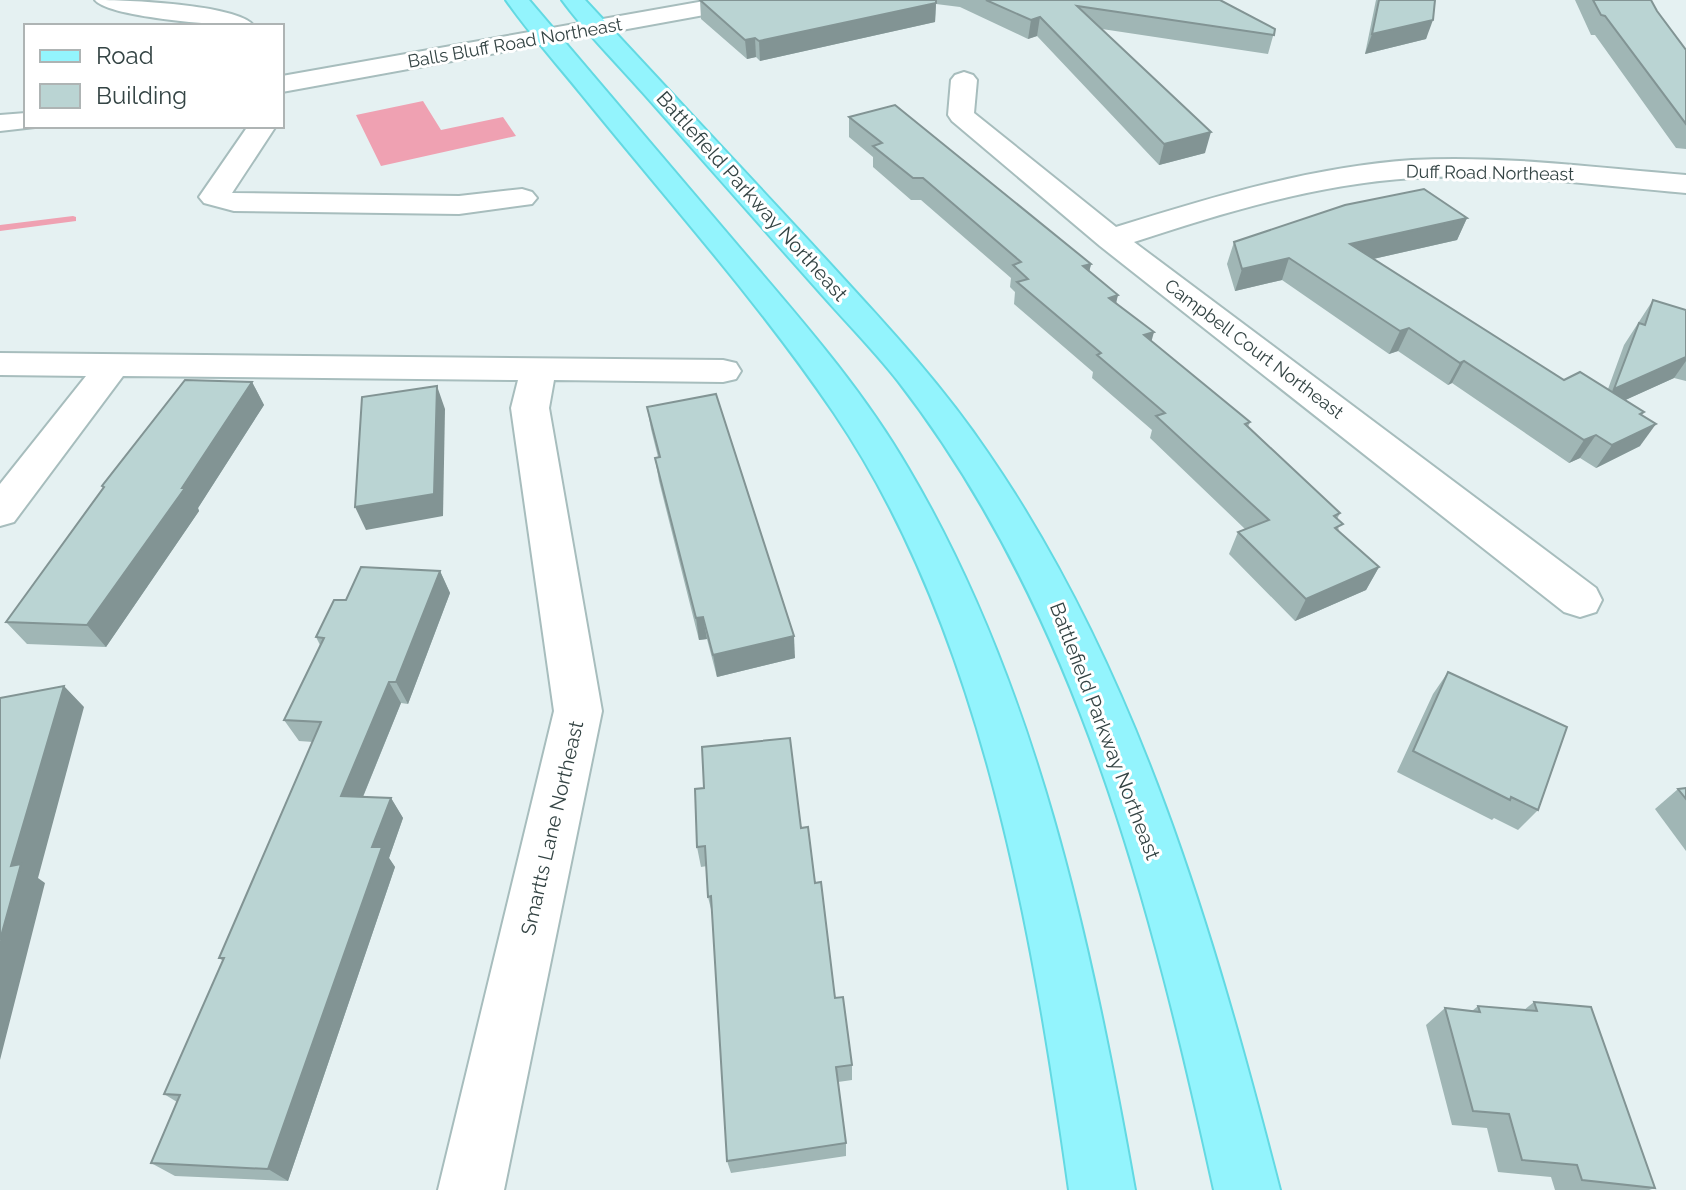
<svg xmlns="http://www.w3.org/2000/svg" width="1686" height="1190" font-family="Raleway,sans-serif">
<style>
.water{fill:#efa1b2}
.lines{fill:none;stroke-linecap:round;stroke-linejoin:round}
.stream{fill:#efa1b2;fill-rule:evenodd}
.minor-casing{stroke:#a7bdbd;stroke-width:4}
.major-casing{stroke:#63d9e2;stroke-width:4}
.minor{fill:#fff;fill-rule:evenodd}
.major{fill:#93f4fd;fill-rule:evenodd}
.wall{fill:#a0b6b5}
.shaded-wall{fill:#829494}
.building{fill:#bad4d3;stroke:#829494;stroke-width:2}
.labels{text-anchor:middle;stroke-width:6;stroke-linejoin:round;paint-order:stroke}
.far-street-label{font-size:18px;fill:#344444;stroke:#fff}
.street-label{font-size:20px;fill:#344444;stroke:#fff}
</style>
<rect width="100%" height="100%" fill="#e5f1f2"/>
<!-- water -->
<polygon class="water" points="423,101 441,130 503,117 516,136 381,166 356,115"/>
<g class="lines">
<!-- stream -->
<polygon class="stream" points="73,216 76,217 76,221 0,231 0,225"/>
<defs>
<g id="minor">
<path d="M95 0C124 0 238 4 254 26 227 26 109 18 95 0Z"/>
<polygon points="710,0 759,0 748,7 282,92 282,76"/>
<path d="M964 72 973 75 977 80 974 113 1116 227C1212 197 1311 167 1412 160 1504 155 1595 168 1686 175V193C1595 185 1504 172 1413 178 1317 184 1225 212 1134 242L1596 588 1602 600 1596 612 1580 617 1564 612 1100 246 952 121 948 115 951 80 955 75Z"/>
<polygon points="26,113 26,126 35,127 0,131 0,115"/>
<polygon points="248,126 276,126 232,193 459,196 522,189 532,192 537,198 532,204 459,214 234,211 204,203 199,197"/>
<polygon points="0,353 723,360 736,363 741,371 736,379 723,382 554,380 549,408 602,711 504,1190 438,1190 554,711 511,408 518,380 123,376 14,522 0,526 0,484 86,376 0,375"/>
</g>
<g id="major">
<path d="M506 0H529C597 80 665 160 733 240 795 313 860 385 908 468 1037 686 1091 943 1135 1190H1069C1033 933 982 631 834 413 758 301 667 200 582 95 557 64 529 33 506 0Z"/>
<path d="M562 0H585C660 81 736 162 811 243 873 311 936 376 988 453 1139 673 1214 934 1280 1190H1214C1152 908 1078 613 898 381 872 348 842 318 815 287 758 223 701 158 644 94 617 63 586 33 562 0Z"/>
</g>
</defs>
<!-- minor casing -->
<use href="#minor" class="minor-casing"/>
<!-- major casing -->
<use href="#major" class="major-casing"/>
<!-- minor -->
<use href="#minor" class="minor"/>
<!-- major -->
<use href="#major" class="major"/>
</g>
<!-- wall -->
<g class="wall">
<polygon points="700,0 1220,0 1275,29 1268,54 1102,29 1205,153 1159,165 1037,36 1028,39 960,7 936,4 935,22 760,61 756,57 747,59 701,19"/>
<polygon points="1376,0 1435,0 1426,39 1365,54"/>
<polygon points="1575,0 1651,0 1657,11 1686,50 1686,149 1676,148 1595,35 1591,35"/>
<polygon points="849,117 1091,264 1089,272 1151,341 1250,422 1248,427 1340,513 1337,519 1339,532 1379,567 1366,590 1295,621 1229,554 1238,532 1245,529 1150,438 1152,430 1092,378 1093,372 1014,304 1015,292 1010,287 1011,278 921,200 911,200 873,167 873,157 849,137"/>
<polygon points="1467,218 1457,240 1373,259 1564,380 1608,389 1624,345 1653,300 1686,310 1686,381 1674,378 1625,400 1644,412 1642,415 1640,446 1596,468 1580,458 1569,463 1452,383 1448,385 1398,351 1389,354 1282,280 1235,291 1227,264 1234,242"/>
<polygon points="252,382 264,405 198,508 199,511 106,647 27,644 6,622 103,488 102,486"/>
<polygon points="647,407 795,658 717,677 707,639 699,640 659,481 655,458 658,457 651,429"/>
<polygon points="440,571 450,593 408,704 401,703 363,797 391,798 403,818 389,858 395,867 288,1181 175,1176 151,1163 177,1102 164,1094 223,961 219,958 313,742 299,741 284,720 320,645 316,637 346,600"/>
<polygon points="1448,672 1538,810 1518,830 1494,818 1492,820 1397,772 1433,694"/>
<polygon points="1686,788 1686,851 1655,809 1678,789"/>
<polygon points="801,828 815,883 835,998 852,1065 852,1080 838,1082 846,1143 846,1156 731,1173 727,1161 712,913 708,897 707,866 701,867 697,847"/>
<polygon points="1534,1002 1655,1188 1649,1190 1555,1190 1551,1177 1498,1172 1487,1128 1452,1125 1426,1025 1445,1008 1472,1011 1478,1006 1524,1010"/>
</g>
<!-- shaded-wall -->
<g class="shaded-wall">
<polygon points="936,3 935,22 760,61 759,41"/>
<polygon points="1040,17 1037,36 1028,39 1031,20"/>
<polygon points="1433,20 1426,39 1365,54 1372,34"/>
<polygon points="755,38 756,57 747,59 745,40"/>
<polygon points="1211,132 1205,153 1159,165 1164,144"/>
<polygon points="1467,218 1457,240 1342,266 1350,244"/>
<polygon points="1289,258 1282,280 1235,291 1242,269"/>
<polygon points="1091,264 1086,286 1083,266"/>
<polygon points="1118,295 1113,317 1109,298"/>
<polygon points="1409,328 1398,351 1389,354 1400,331"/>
<polygon points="1154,332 1148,354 1144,335"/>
<polygon points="1686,357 1686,361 1674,378 1599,412 1614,389"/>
<polygon points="1464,361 1452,383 1448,385 1460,363"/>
<polygon points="252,382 264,405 198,508 199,511 106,647 87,625 182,488"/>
<polygon points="437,386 445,409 443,516 366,530 355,507"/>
<polygon points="1656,424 1640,446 1596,468 1612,445"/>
<polygon points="1596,435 1580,458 1569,463 1584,440"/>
<polygon points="1379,567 1366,590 1295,621 1306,599"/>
<polygon points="440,571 450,593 408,704 396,682"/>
<polygon points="703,617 707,639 699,640 696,618"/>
<polygon points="794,636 795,658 717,677 713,655"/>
<polygon points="389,682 401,703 355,816 341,796"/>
<polygon points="64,686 84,707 38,878 45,883 0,1060 0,941 11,866"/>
<polygon points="391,798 403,818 389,858 395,867 288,1181 268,1169 372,847"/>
</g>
<!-- building -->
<g class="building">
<polygon points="700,0 936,0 936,3 759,41 755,38 745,40"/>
<polygon points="986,0 1220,0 1275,29 1274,35 1077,6 1211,132 1164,144 1040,17 1031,20"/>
<polygon points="1379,0 1435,0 1433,20 1372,34"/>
<polygon points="1593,0 1651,0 1657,11 1686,50 1686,124 1605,16 1601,15"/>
<polygon points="895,105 1091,264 1083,266 1118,295 1109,298 1154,332 1144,335 1250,422 1245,424 1340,513 1334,516 1343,524 1335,528 1379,567 1306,599 1238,532 1269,520 1156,416 1165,413 1097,355 1101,353 1017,282 1028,279 1013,265 1021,262 923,178 913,178 873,146 882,143 849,117"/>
<polygon points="1424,189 1467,218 1350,244 1564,380 1580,372 1644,412 1640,414 1656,424 1612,445 1596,435 1584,440 1464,361 1460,363 1409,328 1400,331 1289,258 1242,269 1234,242 1345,205"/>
<polygon points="1653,300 1686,310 1686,357 1614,389 1639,323 1645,325"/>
<polygon points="185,380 252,382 182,488 185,488 87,625 6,622 104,487 102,486"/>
<polygon points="437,386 434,494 355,507 362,397"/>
<polygon points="716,394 794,636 713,655 703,617 696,618 655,458 660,457 647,407"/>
<polygon points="361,567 440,571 396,682 389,682 341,796 391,798 372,847 382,847 268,1169 151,1163 180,1095 164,1094 224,958 219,958 321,722 284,720 324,638 316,637 334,600 346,600"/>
<polygon points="1448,672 1567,727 1538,810 1511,797 1510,800 1413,751"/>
<polygon points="64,686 11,866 21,864 0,940 0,698"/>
<polygon points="790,738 801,828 808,827 815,883 821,882 835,998 843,997 852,1065 836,1067 846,1143 727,1161 711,896 708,897 705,846 697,847 695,789 704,788 702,747"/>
<polygon points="1686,788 1686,799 1678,789"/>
<polygon points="1534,1002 1591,1007 1655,1188 1582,1180 1577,1165 1522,1160 1509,1114 1473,1111 1445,1008 1480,1012 1478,1006 1537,1011"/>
</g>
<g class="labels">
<!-- far-street labels -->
<g class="far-street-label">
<text transform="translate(515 43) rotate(-10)" y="6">Balls Bluff Road Northeast</text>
<text transform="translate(1490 173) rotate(1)" y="6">Duff Road Northeast</text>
<text transform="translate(1254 349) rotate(37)" y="6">Campbell Court Northeast</text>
</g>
<!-- street labels -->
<g class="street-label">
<text transform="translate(752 196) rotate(48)" y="7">Battlefield Parkway Northeast</text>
<text transform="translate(1105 731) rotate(69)" y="7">Battlefield Parkway Northeast</text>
<text transform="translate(552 828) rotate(-77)" y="7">Smartts Lane Northeast</text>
</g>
</g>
<!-- legend -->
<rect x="24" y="24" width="260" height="104" fill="#ffffff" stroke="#aeb4b4" stroke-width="2"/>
<rect x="40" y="50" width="40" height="12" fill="#93f4fd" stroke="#aeb4b4" stroke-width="2"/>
<text x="96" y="64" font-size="24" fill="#344444">Road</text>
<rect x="40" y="84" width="40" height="24" fill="#bad4d3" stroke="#aeb4b4" stroke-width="2"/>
<text x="96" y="104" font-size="24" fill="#344444">Building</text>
</svg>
